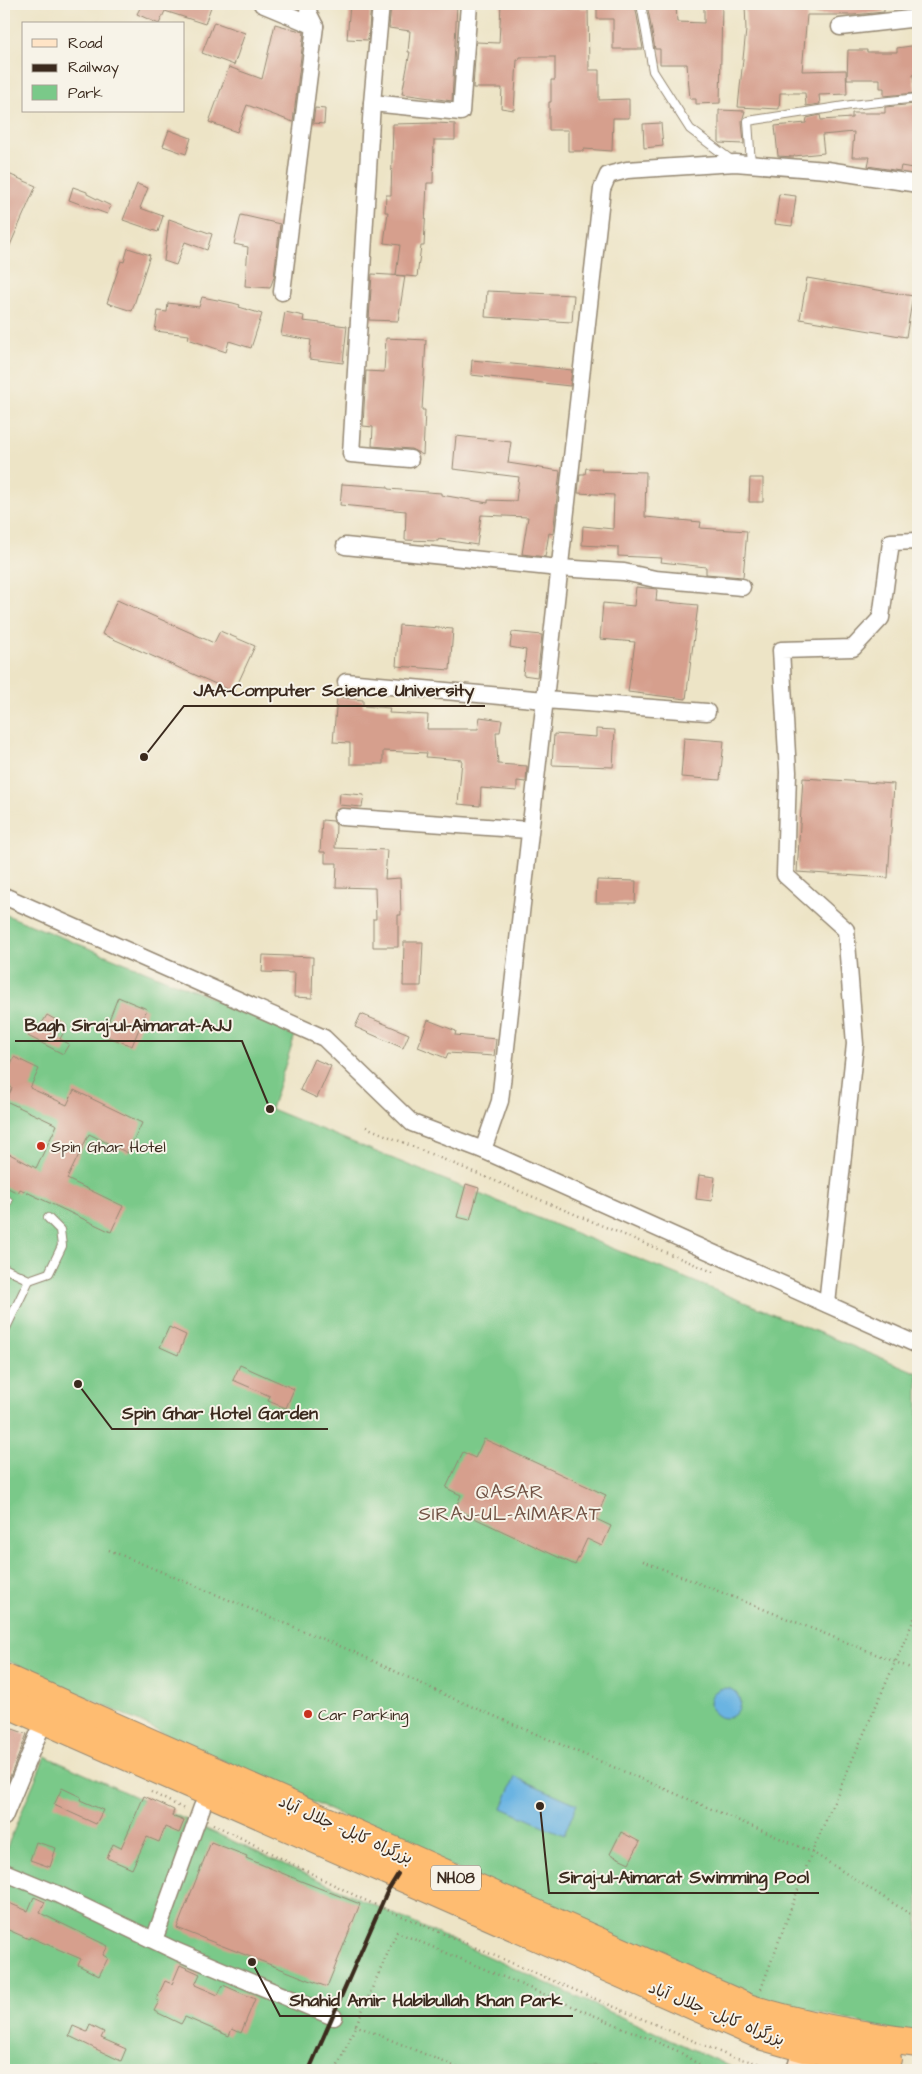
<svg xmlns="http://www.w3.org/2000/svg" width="922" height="2074" font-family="'Architects Daughter','Playpen Sans Arabic',sans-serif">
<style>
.green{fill:#7ac989;stroke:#5a7a54}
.water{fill:#6ab4e2;stroke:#526f80}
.building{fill:#d69f8d}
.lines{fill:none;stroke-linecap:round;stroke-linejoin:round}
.lane-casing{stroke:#948772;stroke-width:10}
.street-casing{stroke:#948772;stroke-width:19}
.secondary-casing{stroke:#948772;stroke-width:25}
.highway-casing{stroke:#948772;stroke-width:30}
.path{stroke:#948772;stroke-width:2.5;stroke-dasharray:1 4;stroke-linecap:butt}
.lane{stroke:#fff;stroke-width:8}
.street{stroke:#fff;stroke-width:16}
.secondary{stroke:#ffe4c6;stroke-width:22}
.highway{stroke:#febc71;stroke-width:28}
.rail{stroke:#3b2a1e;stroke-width:4}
.poi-dot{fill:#c8321e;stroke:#f7f3e8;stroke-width:2}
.labels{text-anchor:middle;stroke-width:4;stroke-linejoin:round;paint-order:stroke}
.shield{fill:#f7f3e8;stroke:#73665b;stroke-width:1}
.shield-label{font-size:15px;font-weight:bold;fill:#3b2a1e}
.poi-label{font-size:16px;fill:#3b2a1e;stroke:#f7f3e8;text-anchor:start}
.street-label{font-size:16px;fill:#3b2a1e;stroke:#f7f3e8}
.quarter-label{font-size:19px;letter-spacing:1px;fill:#715345;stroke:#f7f3e8}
.leader{fill:none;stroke:#3b2a1e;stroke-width:2}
.callout-dot{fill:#3b2a1e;stroke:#f7f3e8;stroke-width:2}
.callout-label{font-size:18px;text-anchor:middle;font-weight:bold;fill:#3b2a1e;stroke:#f7f3e8;stroke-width:4;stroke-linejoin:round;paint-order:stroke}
</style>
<rect width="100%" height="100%" fill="#f7f3e8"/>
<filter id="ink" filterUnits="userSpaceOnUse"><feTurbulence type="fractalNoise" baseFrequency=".02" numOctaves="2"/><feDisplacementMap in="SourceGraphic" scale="10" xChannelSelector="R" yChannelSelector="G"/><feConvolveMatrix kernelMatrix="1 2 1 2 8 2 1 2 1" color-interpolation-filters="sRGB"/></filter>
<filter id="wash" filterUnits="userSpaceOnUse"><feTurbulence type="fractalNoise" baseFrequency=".0096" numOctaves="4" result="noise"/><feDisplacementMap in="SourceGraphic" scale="20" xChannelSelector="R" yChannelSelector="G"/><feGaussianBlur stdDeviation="1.12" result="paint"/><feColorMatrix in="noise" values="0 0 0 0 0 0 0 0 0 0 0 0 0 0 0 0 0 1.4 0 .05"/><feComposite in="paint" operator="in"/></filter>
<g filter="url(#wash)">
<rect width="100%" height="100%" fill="#ede4c6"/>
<!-- green -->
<g class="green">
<polygon points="4,914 296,1032 271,1109 918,1373 918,2036 739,1995 543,1909 4,1659"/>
<polygon points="45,1756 738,2070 4,2070 4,1854"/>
</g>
<!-- water -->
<g class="water">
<circle cx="725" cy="1703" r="15"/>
<polygon points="515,1777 577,1804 564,1835 502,1808"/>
</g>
<g id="blocks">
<!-- building -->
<g class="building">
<polygon points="142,4 212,4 205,24 165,11 159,24 137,14"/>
<polygon points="350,4 371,4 368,40 347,39"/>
<polygon points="391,4 457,5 452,101 402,94 410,52 408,52 410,31 389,28"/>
<polygon points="501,4 552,4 553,8 588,8 589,70 599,70 599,100 629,99 629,118 613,118 612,151 584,149 584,151 568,151 568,130 549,130 549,102 551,102 551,80 555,80 555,57 520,57 519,60 517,60 514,110 501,108 502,88 473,88 476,42 499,43"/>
<polygon points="613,4 635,5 643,49 613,49 613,19 597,19 597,6 613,6"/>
<polygon points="647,4 676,4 677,22 704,23 704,4 722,4 720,103 696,104 696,99 690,99 687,64 660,64 660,49 655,49"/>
<polygon points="745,4 884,4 884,12 853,15 807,15 802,71 846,70 847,94 819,95 820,104 806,106 805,93 780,93 779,109 738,107 746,30"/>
<polygon points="214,22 245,33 234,65 202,53"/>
<polygon points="275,24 304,32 293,122 247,105 237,132 209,122 229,67 262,79"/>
<polygon points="918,45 918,74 913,75 916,93 884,96 884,88 880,88 880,79 847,79 848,50 867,50 867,52 897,52 897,48"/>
<polygon points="915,104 915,125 918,125 918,169 901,166 900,171 868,166 870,157 852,157 854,132 822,135 824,153 794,156 794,157 778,156 775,126 806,123 807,118 820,115 821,120 852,118 852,113 885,113 885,107"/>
<polygon points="315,108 325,109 324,124 313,123"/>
<polygon points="719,110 745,111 742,121 744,144 719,143"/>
<polygon points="436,123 455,124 455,140 434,140 433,183 427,183 424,246 421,246 417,277 396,275 400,245 384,243 388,212 385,212 386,195 391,195 393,124"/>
<polygon points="661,123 663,146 644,148 643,124"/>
<polygon points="169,130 191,138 186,154 163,146"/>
<polygon points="4,172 36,186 4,259"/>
<polygon points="137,184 148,188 140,208 163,216 158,232 123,220"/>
<polygon points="73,187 87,192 87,194 111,206 107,214 69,200"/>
<polygon points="779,194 796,196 792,226 775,224"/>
<polygon points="241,215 280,224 274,277 270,288 245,286 248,247 234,244"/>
<polygon points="169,219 212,234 207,250 185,242 176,265 164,261"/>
<polygon points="128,248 150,255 132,311 107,303 121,261 124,262"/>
<polygon points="372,274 405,276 398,321 369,320"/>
<polygon points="807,278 913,296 906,337 800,319"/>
<polygon points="487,291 574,295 572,322 485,317"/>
<polygon points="202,297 233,303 240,305 239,307 262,314 251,348 229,341 226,352 188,339 189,335 155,331 158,311 167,312 168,303 199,307"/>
<polygon points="285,312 304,316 303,321 347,326 343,363 309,359 311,340 281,335"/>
<polygon points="386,338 426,340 422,410 425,410 423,455 411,449 372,446 373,427 363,426 366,371 384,372"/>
<polygon points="472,360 572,370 570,386 471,375"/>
<polygon points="456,436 511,442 508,463 560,471 553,534 549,533 545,557 522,554 528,517 481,515 477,545 438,539 438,541 405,540 406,511 340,505 342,484 388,487 388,489 441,493 441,495 488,503 488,500 516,501 519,477 453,469"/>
<polygon points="586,468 602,469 601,471 646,472 645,517 701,522 700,528 747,531 743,577 706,574 706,567 661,562 662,558 618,556 618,547 582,545 583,526 613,529 614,495 578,493 580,474 585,474"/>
<polygon points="750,478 763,478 763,502 749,502"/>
<polygon points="636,587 657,589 656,601 698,605 686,699 628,692 635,642 600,639 603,603 634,606"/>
<polygon points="117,600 214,643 220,631 255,646 234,692 102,634"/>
<polygon points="399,625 453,629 450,670 396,666"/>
<polygon points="512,632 542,635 537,677 523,675 526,650 510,647"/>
<polygon points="337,697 363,700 363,706 390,708 389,713 428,715 427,729 478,729 480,717 502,720 500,732 496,732 498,764 527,766 526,782 517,781 517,791 481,788 480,806 458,804 462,760 426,757 427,753 383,751 383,764 350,764 350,743 333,742"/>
<polygon points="596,729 615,730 613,767 552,765 554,734 596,737"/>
<polygon points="684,738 724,741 720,780 681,777"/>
<polygon points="803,778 894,784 888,878 797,872"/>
<polygon points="340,793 364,795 362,807 339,805"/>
<polygon points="322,820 333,821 336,825 335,848 387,850 385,879 400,878 401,915 398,915 398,947 373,947 373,919 376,919 375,888 336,887 337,863 325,863 325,852 320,852"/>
<polygon points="597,880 636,881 635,903 596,903"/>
<polygon points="404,942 423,942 421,986 403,986"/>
<polygon points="263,955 313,957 312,998 294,997 295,973 262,972"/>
<polygon points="118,997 147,1009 132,1046 103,1035"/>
<polygon points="361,1014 409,1034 403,1048 355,1027"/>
<polygon points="47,1015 67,1026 60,1039 69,1044 63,1054 28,1036 34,1025 39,1028"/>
<polygon points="428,1020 456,1031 455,1035 496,1039 494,1056 448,1053 446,1058 418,1047"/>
<polygon points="14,1057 39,1069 30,1088 67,1105 74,1090 142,1123 128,1153 89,1134 67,1179 123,1206 111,1232 20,1189 18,1193 4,1186 4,1151 36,1168 57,1125 6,1101 12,1088 4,1084 4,1079"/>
<polygon points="314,1059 331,1066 317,1098 300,1090"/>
<polygon points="699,1175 715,1177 712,1201 696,1199"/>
<polygon points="466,1184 479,1188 470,1220 457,1217"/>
<polygon points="169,1327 186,1335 178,1355 160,1347"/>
<polygon points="240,1365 294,1389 286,1408 268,1401 270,1396 233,1380"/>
<polygon points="484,1439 606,1495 596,1519 611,1526 602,1546 587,1539 575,1565 455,1509 461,1495 446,1488 463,1452 475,1458"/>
<polygon points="4,1726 27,1734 5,1789 4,1789"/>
<polygon points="62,1788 81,1797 80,1800 103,1810 96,1824 54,1805"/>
<polygon points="144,1796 174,1810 172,1816 184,1821 179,1833 165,1827 159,1842 147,1837 132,1869 107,1858 113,1844 121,1848"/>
<polygon points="621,1832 640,1842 629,1863 610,1854"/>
<polygon points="36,1842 56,1848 50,1867 30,1860"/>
<polygon points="211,1842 247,1856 246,1858 301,1881 360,1904 327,1987 177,1928"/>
<polygon points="34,1897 45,1902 40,1913 108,1946 103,1955 108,1958 99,1976 78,1965 81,1959 30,1937 29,1939 4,1928 4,1901 28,1911"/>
<polygon points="180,1965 200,1974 195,1985 218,1995 223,1985 255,1999 241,2033 232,2029 229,2036 185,2017 181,2024 154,2011 159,2001 156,2000 165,1981 172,1984"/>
<polygon points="90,2025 104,2032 101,2038 126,2049 121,2061 69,2036 73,2026 87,2032"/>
</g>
</g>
</g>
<g filter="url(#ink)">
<use href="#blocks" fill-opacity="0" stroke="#948772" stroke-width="1"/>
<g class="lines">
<defs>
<g id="lane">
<polyline points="641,4 653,71 690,129 731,160"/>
<polyline points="751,164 748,121 851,105 918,98"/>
<polyline points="4,1201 8,1201"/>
<polyline points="4,1268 29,1280 49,1273 62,1246 60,1230 48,1218"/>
<polyline points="4,1332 29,1280"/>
</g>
<g id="street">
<polyline points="262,4 315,26"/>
<polyline points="381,4 372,103 351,454 410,459"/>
<polyline points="840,27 918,18"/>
<polyline points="372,103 461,112 469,4"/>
<polyline points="282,292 315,26 308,12 309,4"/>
<polyline points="345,546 559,568 624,572 655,579 742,587"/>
<polyline points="346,682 545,700 707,712"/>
<polyline points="342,817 529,830"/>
<polyline points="4,896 324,1038 412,1123 483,1150 918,1345"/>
<polyline points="483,1150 500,1101 602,189 608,175 627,170 735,163 827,170 918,184"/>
<polyline points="827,1304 855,1044 846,930 785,875 788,772 781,650 853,648 881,618 891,542 918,541"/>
<polyline points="4,1817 47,1713"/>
<polyline points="4,1872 57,1894 178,1952 334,2017"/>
<polyline points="154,1940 202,1807"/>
</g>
<polyline id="secondary" points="798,2070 805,2048"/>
<g id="highway">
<path d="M4 1678 748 2008C804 2026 860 2036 918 2043"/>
<polyline points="4,1702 763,2036 805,2048 887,2059"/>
</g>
</defs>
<!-- lane casing -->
<use href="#lane" class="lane-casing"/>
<!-- street casing -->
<use href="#street" class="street-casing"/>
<!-- secondary casing -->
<use href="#secondary" class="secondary-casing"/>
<!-- highway casing -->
<use href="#highway" class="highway-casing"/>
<!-- path -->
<g class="path">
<polyline points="366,1127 713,1272"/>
<polyline points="109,1550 354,1652 452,1698 812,1852 918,1919"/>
<polyline points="643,1561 918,1671"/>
<polyline points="151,1792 186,1810"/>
<polyline points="213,1824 362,1899 729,2056 781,2069"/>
<polyline points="761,1989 812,1852 918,1610"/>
<polyline points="355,2025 463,2070"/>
<polyline points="336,2070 397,1932 678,2051 707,2070"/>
</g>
<!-- lane -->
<use href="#lane" class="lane"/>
<!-- street -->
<use href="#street" class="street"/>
<!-- secondary -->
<use href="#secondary" class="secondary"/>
<!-- highway -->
<use href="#highway" class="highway"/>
<!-- rail -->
<polyline class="rail" points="309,2070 387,1892 398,1874"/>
</g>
</g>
<!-- markers -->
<g class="poi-dot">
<circle cx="41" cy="1146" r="5"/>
<circle cx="308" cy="1714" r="5"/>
</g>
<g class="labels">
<!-- shield labels -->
<rect class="shield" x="431" y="1865.5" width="50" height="25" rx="4"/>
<g class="shield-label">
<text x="456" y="1883">NH08</text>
</g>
<!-- poi labels -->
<g class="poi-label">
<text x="51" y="1152">Spin Ghar Hotel</text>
<text x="318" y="1720">Car Parking</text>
</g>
<!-- street labels -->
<g class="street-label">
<text transform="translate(346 1829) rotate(24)" y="6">بزرگراه کابل- جلال آباد</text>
<text transform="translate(717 2013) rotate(22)" y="6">بزرگراه کابل- جلال آباد</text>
</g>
<!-- quarter labels -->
<g class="quarter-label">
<text x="510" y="1498">QASAR<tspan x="510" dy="22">SIRAJ-UL-AIMARAT</tspan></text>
</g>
</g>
<!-- callouts -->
<path class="leader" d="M144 757L184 706H485M270 1109L242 1041H15M78 1384L112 1429H328M540 1806L549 1893H819M252 1962L280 2016H573"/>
<g class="callout-dot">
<circle cx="144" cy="757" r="5"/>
<circle cx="270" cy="1109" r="5"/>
<circle cx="78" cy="1384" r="5"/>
<circle cx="540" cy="1806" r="5"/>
<circle cx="252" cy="1962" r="5"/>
</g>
<g class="callout-label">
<text x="334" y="696">JAA-Computer Science University</text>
<text x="128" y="1031">Bagh Siraj-ul-Aimarat-AJJ</text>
<text x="220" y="1419">Spin Ghar Hotel Garden</text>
<text x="684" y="1883">Siraj-ul-Aimarat Swimming Pool</text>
<text x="426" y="2006">Shahid Amir Habibullah Khan Park</text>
</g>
<!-- margin -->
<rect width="922" height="2074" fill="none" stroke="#f7f3e8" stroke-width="20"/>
<!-- legend -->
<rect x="22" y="22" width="162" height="90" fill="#f7f3e8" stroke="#aca397"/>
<rect x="32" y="39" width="25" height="8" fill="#ffe4c6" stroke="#aca397"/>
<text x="68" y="48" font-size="15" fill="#3b2a1e">Road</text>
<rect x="32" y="64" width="25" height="8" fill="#3b2a1e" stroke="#aca397"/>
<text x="68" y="72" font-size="15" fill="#3b2a1e">Railway</text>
<rect x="32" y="85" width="25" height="15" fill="#7ac989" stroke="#aca397"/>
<text x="68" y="98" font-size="15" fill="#3b2a1e">Park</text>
</svg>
